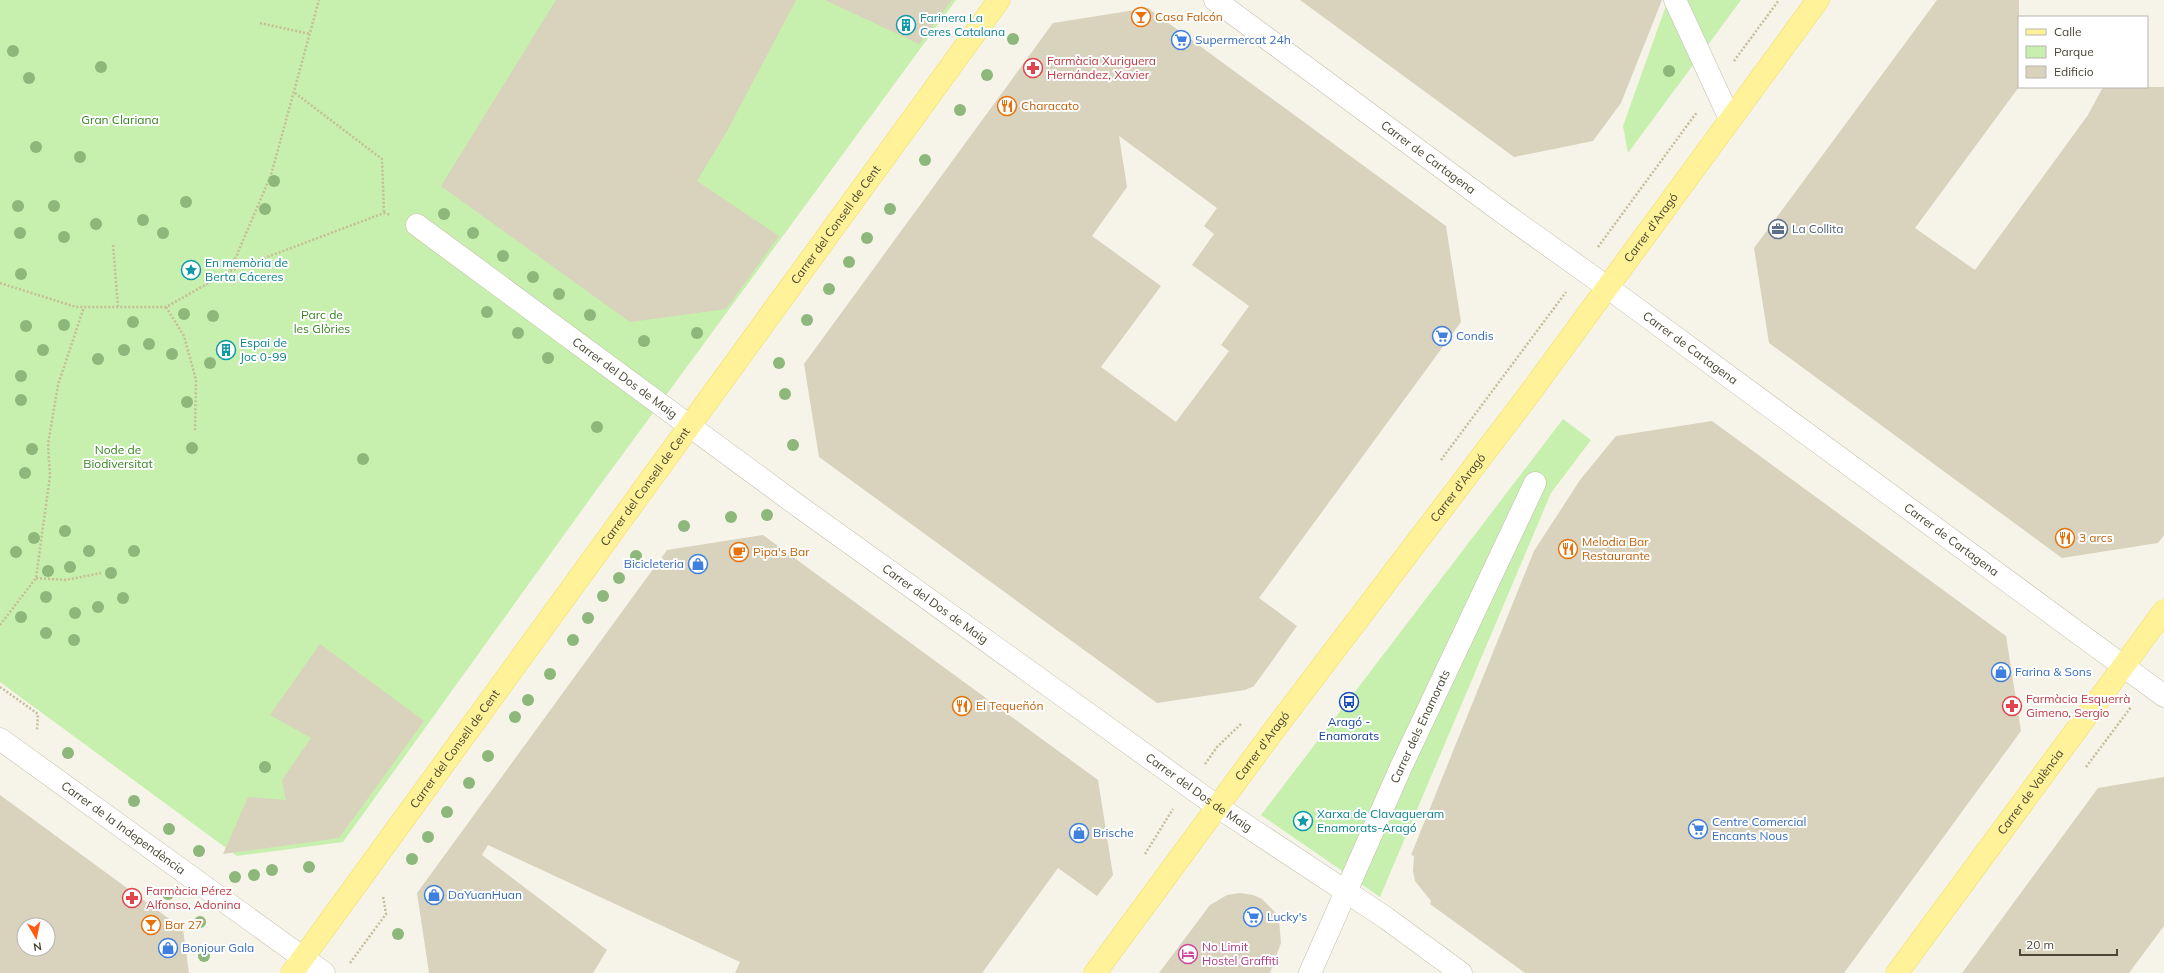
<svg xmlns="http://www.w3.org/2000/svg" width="2164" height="973" font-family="Mulish,sans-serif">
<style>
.green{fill:#c7efad}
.building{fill:#d9d2bc;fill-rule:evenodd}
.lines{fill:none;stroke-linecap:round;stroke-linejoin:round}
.minor-casing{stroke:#c3beaa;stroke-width:23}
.major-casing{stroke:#f2dc5a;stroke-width:23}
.path{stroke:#c6bd99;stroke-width:2.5;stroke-dasharray:2 2;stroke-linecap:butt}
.minor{stroke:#fff;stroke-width:22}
.major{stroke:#fff298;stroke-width:22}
.tree{fill:#8db77b}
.labels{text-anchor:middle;stroke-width:4;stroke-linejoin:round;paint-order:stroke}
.food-label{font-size:12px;fill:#c56008;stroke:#fff;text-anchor:start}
.culture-label{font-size:12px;fill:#0d838f;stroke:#fff;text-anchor:start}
.shop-label{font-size:12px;fill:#366cbe;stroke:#fff;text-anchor:start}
.health-label{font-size:12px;fill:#be3a42;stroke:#fff;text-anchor:start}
.park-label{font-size:12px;fill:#378521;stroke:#fff}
.street-label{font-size:12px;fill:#4b4636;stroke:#fff}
.service-label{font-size:12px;fill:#4e5e75;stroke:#fff;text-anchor:start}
.transit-label{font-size:12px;fill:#164399;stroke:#fff}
.hotel-label{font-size:12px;fill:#b23c85;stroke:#fff;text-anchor:start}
</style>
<rect width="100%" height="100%" fill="#f6f4e9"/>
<!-- green -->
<g class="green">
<polygon points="0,0 956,0 592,496 343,842 237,856 0,682"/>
<polygon points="1668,0 1741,0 1628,153 1623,126"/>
<polygon points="1563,419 1591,440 1551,493 1380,897 1261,815"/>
</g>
<!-- building -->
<g class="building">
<polygon points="556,0 796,0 727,131 697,181 779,236 726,309 630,322 441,186"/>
<polygon points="825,0 952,0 919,44"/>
<polygon points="1300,0 1662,0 1621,103 1593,141 1514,157"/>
<polygon points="1937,0 2019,0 2019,87 1915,228 1975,270 2088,115 2103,87 2164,87 2164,535 2158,543 2062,558 1769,343 1754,248"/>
<path d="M1148 8 1446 226 1461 322 1259 598 1297 626 1254 686 1245 690 1157 703 819 457 804 364 1053 23ZM1119 136 1217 208 1204 226 1214 234 1192 265 1249 306 1221 345 1229 351 1176 422 1101 367 1161 286 1092 236 1127 187Z"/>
<polygon points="1712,421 2006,636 2021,731 1844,973 1525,973 1430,904 1431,901 1415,881 1413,871 1414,856 1411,855 1534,551 1580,480 1616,436"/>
<polygon points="763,535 1098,780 1113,875 1097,896 1058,868 982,973 735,973 740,962 488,845 482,855 607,950 593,973 429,973 417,893 667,550"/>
<polygon points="320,644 424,721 339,838 223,854 248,797 286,800 282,780 311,738 270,715"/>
<polygon points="2164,777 2164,926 2129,973 1962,973 2098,788"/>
<path d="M0 795 183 929 189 973H0ZM24 925H48V949H24Z"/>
<polygon points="1240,893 1253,895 1262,899 1274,911 1279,920 1281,943 1270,973 1159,973 1210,905 1227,895"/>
</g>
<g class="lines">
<defs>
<g id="minor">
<path id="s1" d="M1215 0 1506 215 1607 287 2164 696"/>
<polyline points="1675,0 1730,119"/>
<path id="s2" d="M417 225 797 505 1218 807 1386 918 1461 973"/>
<path id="s3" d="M0 739 324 973"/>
<path id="s4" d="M1310 973 1401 767 1535 483"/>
</g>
<g id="major">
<path id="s5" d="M292 973 999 0"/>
<path id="s6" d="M1095 973 1274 730 1527 397 1818 0"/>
<path id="s7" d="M1897 973 2164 611"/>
</g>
</defs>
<!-- minor casing -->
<use href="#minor" class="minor-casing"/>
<!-- major casing -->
<use href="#major" class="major-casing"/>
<!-- path -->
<g class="path">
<polyline points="260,23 310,34"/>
<polyline points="1734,61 1779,0"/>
<polyline points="295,93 382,159 384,213"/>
<polyline points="113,245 118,306"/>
<polyline points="1598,247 1697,112"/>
<polyline points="230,271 384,213 391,215"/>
<polyline points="0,283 76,307 166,307 230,271 271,175 319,0"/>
<polyline points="166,307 184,336 196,380 195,432"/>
<polyline points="1441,460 1566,292"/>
<polyline points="36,578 66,580 101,573"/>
<polyline points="0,625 36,578 50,476 48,444 58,385 84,307"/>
<polyline points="0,687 38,714 37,731"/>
<polyline points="1205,764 1217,747 1242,723"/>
<polyline points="2086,767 2131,707"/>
<polyline points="1145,854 1173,809"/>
<polyline points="350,963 386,914 383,896"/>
</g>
<!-- minor -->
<use href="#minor" class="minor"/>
<!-- major -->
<use href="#major" class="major"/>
</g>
<!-- trees -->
<g class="tree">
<circle cx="1013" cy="39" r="6"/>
<circle cx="13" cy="51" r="6"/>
<circle cx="101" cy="67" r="6"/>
<circle cx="1669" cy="71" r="6"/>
<circle cx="987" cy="75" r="6"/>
<circle cx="29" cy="78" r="6"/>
<circle cx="960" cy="110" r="6"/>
<circle cx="36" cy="147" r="6"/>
<circle cx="80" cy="157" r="6"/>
<circle cx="925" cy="160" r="6"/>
<circle cx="274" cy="181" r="6"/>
<circle cx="186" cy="202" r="6"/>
<circle cx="18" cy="206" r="6"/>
<circle cx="54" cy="206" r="6"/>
<circle cx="265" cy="209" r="6"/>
<circle cx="890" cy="209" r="6"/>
<circle cx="444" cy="214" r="6"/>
<circle cx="143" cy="220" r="6"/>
<circle cx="96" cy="224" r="6"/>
<circle cx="20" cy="233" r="6"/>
<circle cx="163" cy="233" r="6"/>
<circle cx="473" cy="233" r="6"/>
<circle cx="64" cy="237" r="6"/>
<circle cx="867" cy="238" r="6"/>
<circle cx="503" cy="256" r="6"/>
<circle cx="849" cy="262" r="6"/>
<circle cx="21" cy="274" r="6"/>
<circle cx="533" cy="277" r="6"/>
<circle cx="829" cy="289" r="6"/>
<circle cx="559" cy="294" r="6"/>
<circle cx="487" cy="312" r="6"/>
<circle cx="184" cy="314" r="6"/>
<circle cx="590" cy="315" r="6"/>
<circle cx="213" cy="316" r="6"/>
<circle cx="807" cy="320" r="6"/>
<circle cx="133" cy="322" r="6"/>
<circle cx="64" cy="325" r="6"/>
<circle cx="26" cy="326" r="6"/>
<circle cx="518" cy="333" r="6"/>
<circle cx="697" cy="333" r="6"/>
<circle cx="644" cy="341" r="6"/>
<circle cx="149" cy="344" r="6"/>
<circle cx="43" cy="350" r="6"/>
<circle cx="124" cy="350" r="6"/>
<circle cx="172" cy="354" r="6"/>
<circle cx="548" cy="358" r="6"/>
<circle cx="98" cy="359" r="6"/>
<circle cx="210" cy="363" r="6"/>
<circle cx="779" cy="363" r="6"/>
<circle cx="21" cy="376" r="6"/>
<circle cx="785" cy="394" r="6"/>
<circle cx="21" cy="400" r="6"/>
<circle cx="187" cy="402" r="6"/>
<circle cx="597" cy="427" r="6"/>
<circle cx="793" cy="445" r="6"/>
<circle cx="192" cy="448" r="6"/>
<circle cx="32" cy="449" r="6"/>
<circle cx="363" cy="459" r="6"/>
<circle cx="25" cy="473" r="6"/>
<circle cx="767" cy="515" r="6"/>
<circle cx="731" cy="517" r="6"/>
<circle cx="684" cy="526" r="6"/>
<circle cx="65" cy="531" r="6"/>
<circle cx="34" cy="538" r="6"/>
<circle cx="89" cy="551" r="6"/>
<circle cx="134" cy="551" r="6"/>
<circle cx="16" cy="552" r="6"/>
<circle cx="636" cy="556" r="6"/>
<circle cx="70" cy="567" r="6"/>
<circle cx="48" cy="571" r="6"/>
<circle cx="111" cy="573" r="6"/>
<circle cx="619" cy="578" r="6"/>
<circle cx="603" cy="596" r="6"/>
<circle cx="46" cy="597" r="6"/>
<circle cx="123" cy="598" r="6"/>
<circle cx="98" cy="607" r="6"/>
<circle cx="75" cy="613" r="6"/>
<circle cx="21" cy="617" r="6"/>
<circle cx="588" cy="618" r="6"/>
<circle cx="46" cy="633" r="6"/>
<circle cx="74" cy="640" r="6"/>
<circle cx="573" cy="640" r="6"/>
<circle cx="550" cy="674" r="6"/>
<circle cx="528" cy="700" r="6"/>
<circle cx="515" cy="717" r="6"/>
<circle cx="68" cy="753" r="6"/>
<circle cx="488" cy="756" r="6"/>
<circle cx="265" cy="767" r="6"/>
<circle cx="469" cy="783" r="6"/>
<circle cx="134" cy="801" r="6"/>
<circle cx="447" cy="812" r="6"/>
<circle cx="169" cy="829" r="6"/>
<circle cx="428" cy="837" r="6"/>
<circle cx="199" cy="851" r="6"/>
<circle cx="412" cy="859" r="6"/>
<circle cx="309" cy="867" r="6"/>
<circle cx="272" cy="870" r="6"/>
<circle cx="254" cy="875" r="6"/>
<circle cx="235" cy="877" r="6"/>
<circle cx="168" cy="894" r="6"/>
<circle cx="200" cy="922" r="6"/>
<circle cx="398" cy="934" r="6"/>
<circle cx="204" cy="956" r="6"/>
</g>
<!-- icons -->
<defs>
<symbol id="bar-ring" viewBox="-11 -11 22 22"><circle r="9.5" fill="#fff" stroke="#e8710a" stroke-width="1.5"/><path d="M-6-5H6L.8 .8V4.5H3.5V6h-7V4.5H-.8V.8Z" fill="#e8710a"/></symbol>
<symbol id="building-ring" viewBox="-11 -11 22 22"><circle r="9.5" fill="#fff" stroke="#0f9aa8" stroke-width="1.5"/><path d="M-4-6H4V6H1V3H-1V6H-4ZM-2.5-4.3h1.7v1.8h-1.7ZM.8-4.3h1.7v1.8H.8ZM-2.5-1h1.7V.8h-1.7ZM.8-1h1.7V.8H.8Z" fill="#0f9aa8"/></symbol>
<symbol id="supermarket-ring" viewBox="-11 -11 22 22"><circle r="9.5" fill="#fff" stroke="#3f7fe0" stroke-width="1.5"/><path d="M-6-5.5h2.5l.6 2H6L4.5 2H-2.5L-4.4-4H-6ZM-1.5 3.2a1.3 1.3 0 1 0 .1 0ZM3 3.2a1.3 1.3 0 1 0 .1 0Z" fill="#3f7fe0"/></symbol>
<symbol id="pharmacy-ring" viewBox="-11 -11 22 22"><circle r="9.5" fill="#fff" stroke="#e0444e" stroke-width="1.5"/><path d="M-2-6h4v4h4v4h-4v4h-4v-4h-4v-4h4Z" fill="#e0444e"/></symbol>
<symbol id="restaurant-ring" viewBox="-11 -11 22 22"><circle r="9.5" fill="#fff" stroke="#e8710a" stroke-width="1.5"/><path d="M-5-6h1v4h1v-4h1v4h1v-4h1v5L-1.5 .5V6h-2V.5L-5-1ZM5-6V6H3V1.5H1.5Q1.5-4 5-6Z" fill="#e8710a"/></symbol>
<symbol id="office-ring" viewBox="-11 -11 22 22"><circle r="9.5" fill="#fff" stroke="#5c6f8a" stroke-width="1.5"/><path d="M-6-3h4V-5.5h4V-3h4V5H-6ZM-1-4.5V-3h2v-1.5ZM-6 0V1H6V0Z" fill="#5c6f8a"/></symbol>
<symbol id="sight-ring" viewBox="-11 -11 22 22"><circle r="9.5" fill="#fff" stroke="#0f9aa8" stroke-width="1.5"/><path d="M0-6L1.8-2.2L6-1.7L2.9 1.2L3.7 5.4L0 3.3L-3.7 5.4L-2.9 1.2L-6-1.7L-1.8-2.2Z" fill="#0f9aa8"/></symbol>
<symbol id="cafe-ring" viewBox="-11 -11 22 22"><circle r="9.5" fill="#fff" stroke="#e8710a" stroke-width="1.5"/><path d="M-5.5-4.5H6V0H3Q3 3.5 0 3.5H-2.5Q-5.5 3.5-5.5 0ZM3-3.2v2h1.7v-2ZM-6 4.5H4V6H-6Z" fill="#e8710a"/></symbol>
<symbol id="shop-ring" viewBox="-11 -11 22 22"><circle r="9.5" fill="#fff" stroke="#3f7fe0" stroke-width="1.5"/><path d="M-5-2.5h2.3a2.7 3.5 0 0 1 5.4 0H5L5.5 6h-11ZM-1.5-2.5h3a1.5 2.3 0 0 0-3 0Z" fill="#3f7fe0"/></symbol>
<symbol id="bus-ring" viewBox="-11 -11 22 22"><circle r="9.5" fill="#fff" stroke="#1a4fb4" stroke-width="1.5"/><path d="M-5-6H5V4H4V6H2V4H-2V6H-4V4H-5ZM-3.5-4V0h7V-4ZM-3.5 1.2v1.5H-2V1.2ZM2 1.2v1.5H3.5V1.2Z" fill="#1a4fb4"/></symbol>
<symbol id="hotel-ring" viewBox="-11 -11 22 22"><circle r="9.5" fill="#fff" stroke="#d1479c" stroke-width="1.5"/><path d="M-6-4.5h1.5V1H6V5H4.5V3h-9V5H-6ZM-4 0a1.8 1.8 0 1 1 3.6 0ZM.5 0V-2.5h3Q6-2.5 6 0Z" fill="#d1479c"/></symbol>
</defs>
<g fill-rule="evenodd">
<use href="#bar-ring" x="1130" y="6" width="22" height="22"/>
<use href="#building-ring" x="895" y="14" width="22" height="22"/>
<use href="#supermarket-ring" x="1170" y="29" width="22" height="22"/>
<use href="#pharmacy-ring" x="1022" y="57" width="22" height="22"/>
<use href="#restaurant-ring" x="996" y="95" width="22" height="22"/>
<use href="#office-ring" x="1767" y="218" width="22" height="22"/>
<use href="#sight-ring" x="180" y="259" width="22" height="22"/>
<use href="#supermarket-ring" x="1431" y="325" width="22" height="22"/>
<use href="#building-ring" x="215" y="339" width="22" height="22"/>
<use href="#restaurant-ring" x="2054" y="527" width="22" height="22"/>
<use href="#restaurant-ring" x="1557" y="538" width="22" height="22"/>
<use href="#cafe-ring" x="728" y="541" width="22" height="22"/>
<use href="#shop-ring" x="687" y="553" width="22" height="22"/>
<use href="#shop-ring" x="1990" y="661" width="22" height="22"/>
<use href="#bus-ring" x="1338" y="691" width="22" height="22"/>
<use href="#restaurant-ring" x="951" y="695" width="22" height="22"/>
<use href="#pharmacy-ring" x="2001" y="695" width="22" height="22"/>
<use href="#sight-ring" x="1292" y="810" width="22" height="22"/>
<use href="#supermarket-ring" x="1687" y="818" width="22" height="22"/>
<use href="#shop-ring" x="1068" y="822" width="22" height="22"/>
<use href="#shop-ring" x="423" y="884" width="22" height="22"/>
<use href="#pharmacy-ring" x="121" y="887" width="22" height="22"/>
<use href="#supermarket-ring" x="1242" y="906" width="22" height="22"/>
<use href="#bar-ring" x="140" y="914" width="22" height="22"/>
<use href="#shop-ring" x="157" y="937" width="22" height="22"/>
<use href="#hotel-ring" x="1177" y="943" width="22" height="22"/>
</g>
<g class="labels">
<!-- food labels -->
<g class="food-label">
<text x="1155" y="21">Casa Falcón</text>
<text x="1021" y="110">Characato</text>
<text x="2079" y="542">3 arcs</text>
<text x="1582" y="546">Melodia Bar<tspan x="1582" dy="14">Restaurante</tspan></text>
<text x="753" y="556">Pipa's Bar</text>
<text x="976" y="710">El Tequeñón</text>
<text x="165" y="929">Bar 27</text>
</g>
<!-- culture labels -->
<g class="culture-label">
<text x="920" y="22">Farinera La<tspan x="920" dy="14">Ceres Catalana</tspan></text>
<text x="205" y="267">En memòria de<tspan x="205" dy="14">Berta Cáceres</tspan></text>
<text x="240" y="347">Espai de<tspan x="240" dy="14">Joc 0-99</tspan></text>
<text x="1317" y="818">Xarxa de Clavagueram<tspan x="1317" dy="14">Enamorats-Aragó</tspan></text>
</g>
<!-- shop labels -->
<g class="shop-label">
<text x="1195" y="44">Supermercat 24h</text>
<text x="1456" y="340">Condis</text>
<text x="684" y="568" text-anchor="end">Bicicleteria</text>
<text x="2015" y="676">Farina &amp; Sons</text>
<text x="1712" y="826">Centre Comercial<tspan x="1712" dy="14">Encants Nous</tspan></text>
<text x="1093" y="837">Brische</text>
<text x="448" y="899">DaYuanHuan</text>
<text x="1267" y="921">Lucky's</text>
<text x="182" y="952">Bonjour Gala</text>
</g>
<!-- health labels -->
<g class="health-label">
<text x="1047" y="65">Farmàcia Xuriguera<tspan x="1047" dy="14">Hernández, Xavier</tspan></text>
<text x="2026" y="703">Farmàcia Esquerrà<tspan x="2026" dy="14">Gimeno, Sergio</tspan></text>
<text x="146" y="895">Farmàcia Pérez<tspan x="146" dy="14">Alfonso, Adonina</tspan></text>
</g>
<!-- park labels -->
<g class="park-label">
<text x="120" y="124">Gran Clariana</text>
<text x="322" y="319">Parc de<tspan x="322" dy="14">les Glòries</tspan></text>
<text x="118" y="454">Node de<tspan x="118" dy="14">Biodiversitat</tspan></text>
</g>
<!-- street labels -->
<g class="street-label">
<text dy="4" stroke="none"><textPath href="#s1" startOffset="265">Carrer de Cartagena</textPath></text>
<text dy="4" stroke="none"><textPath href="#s5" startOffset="925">Carrer del Consell de Cent</textPath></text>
<text dy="4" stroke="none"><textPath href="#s6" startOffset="930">Carrer d'Aragó</textPath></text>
<text dy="4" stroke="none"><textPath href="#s1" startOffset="589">Carrer de Cartagena</textPath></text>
<text dy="4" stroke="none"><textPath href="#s2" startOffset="258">Carrer del Dos de Maig</textPath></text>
<text dy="4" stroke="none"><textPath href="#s5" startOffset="601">Carrer del Consell de Cent</textPath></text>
<text dy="4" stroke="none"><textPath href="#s6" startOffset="606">Carrer d'Aragó</textPath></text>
<text dy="4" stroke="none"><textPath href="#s1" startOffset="913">Carrer de Cartagena</textPath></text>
<text dy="4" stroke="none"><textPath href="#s2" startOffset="642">Carrer del Dos de Maig</textPath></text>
<text dy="4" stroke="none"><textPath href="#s4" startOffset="270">Carrer dels Enamorats</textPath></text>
<text dy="4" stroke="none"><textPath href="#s6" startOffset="282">Carrer d'Aragó</textPath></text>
<text dy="4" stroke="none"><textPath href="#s5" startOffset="277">Carrer del Consell de Cent</textPath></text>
<text dy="4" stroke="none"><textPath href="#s2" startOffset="966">Carrer del Dos de Maig</textPath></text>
<text dy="4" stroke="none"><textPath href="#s7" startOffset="225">Carrer de València</textPath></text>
<text dy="4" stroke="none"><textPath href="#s3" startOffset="152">Carrer de la Independència</textPath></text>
</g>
<!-- service labels -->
<g class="service-label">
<text x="1792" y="233">La Collita</text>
</g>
<!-- transit labels -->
<g class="transit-label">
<text x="1349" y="726">Aragó -<tspan x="1349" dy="14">Enamorats</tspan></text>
</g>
<!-- hotel labels -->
<g class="hotel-label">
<text x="1202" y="951">No Limit<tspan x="1202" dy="14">Hostel Graffiti</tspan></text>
</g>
</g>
<!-- legend -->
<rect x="2018" y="16" width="130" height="72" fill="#ffffff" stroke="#b7b5af"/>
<rect x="2026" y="29" width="20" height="6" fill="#fff298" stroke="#b7b5af"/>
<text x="2054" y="36" font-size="12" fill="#4b4636">Calle</text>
<rect x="2026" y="46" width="20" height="12" fill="#c7efad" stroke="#b7b5af"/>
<text x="2054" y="56" font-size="12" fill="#4b4636">Parque</text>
<rect x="2026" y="66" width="20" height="12" fill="#d9d2bc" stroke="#b7b5af"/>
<text x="2054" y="76" font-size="12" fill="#4b4636">Edificio</text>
<!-- north arrow -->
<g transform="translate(36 937) rotate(171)"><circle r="19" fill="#ffffff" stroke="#b7b5af"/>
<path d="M0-3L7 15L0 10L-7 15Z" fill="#ff5d16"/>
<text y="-6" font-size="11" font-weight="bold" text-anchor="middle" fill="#4b4636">N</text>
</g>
<!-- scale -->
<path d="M2020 949v6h97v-6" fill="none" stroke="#4b4636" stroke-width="2"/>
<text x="2026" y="949" font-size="12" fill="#4b4636" stroke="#ffffff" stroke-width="3" paint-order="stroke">20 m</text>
</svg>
